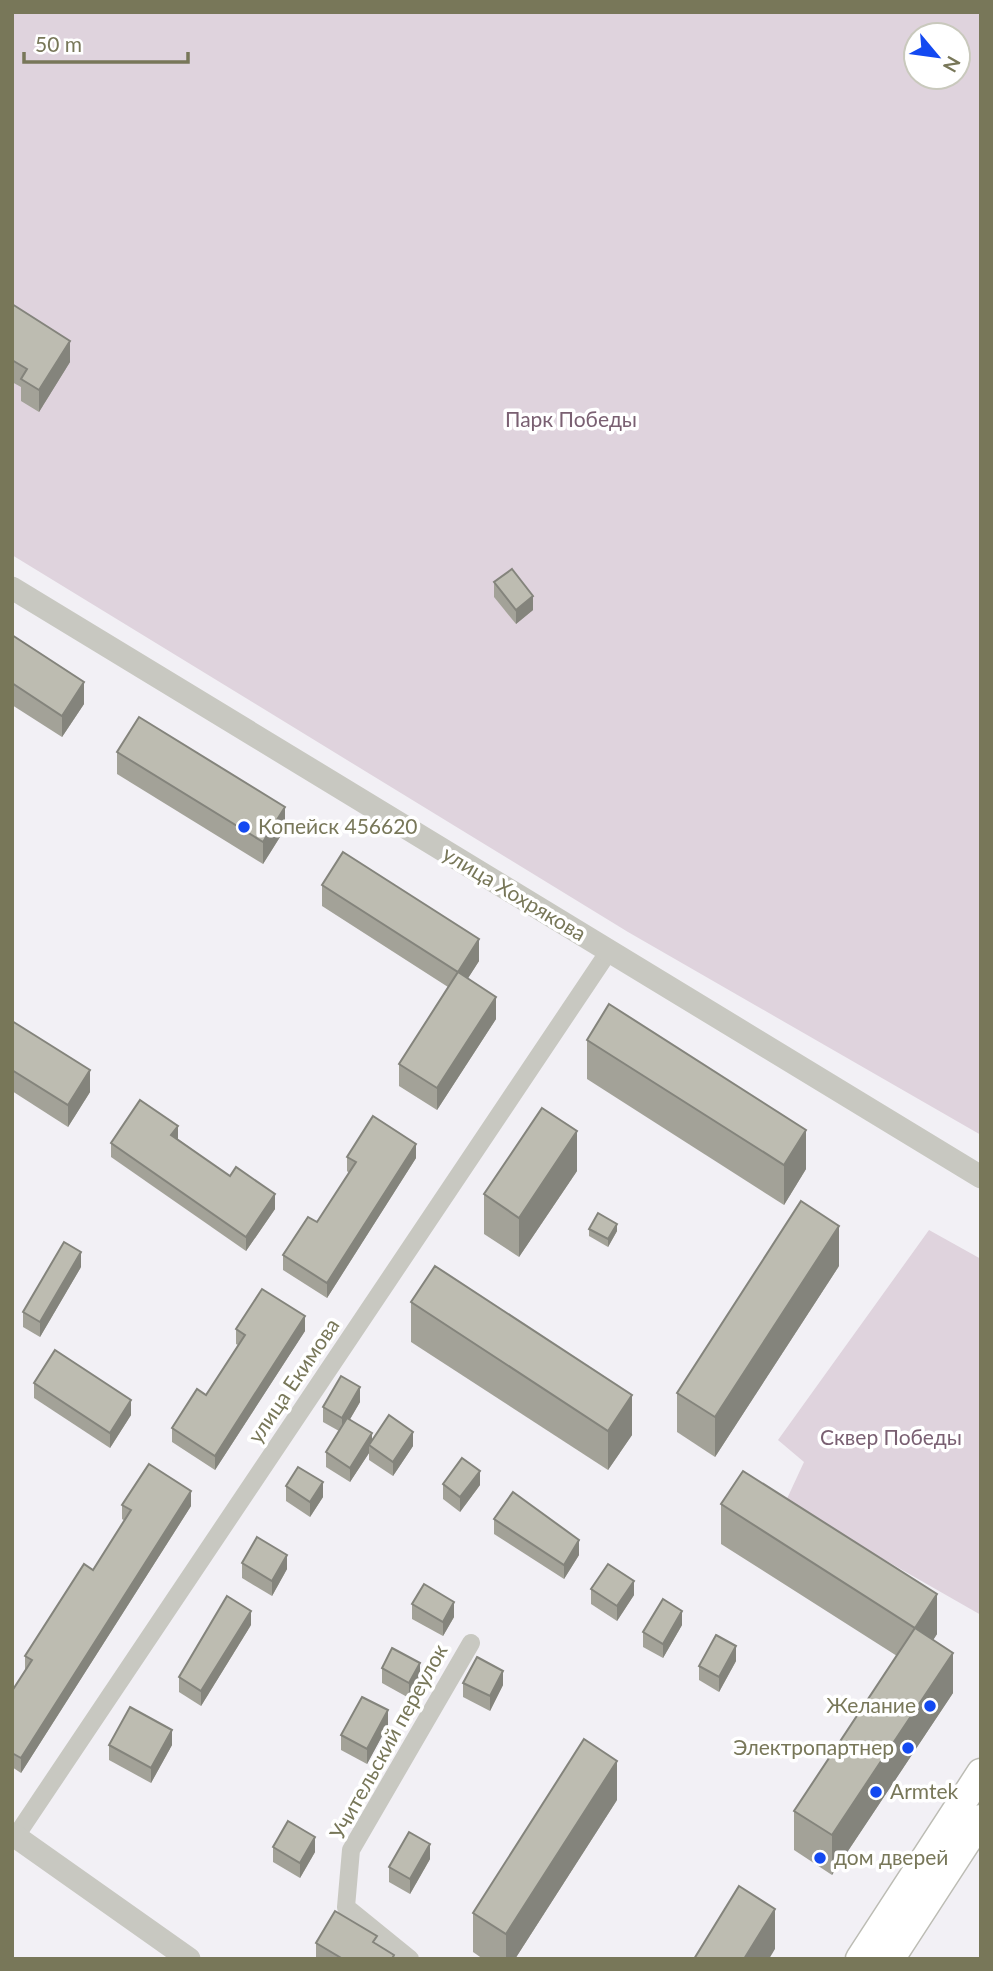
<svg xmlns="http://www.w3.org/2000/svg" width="993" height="1971" font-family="Lato,sans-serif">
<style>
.green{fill:#dfd3dd;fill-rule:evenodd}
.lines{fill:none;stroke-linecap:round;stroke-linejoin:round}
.primary-casing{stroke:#bcbcb4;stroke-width:31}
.minor{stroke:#c8c8c1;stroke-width:18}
.tertiary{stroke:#c8c8c1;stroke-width:23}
.primary{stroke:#fff;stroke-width:28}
.wall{fill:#a3a298}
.shaded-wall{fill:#84847c}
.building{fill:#bdbcb1;stroke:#84847c;stroke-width:2}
.poi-dot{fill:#1349f1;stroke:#fff;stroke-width:2.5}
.labels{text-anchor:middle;stroke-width:7;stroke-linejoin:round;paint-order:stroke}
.park-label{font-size:21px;fill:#7a6072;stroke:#fff}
.poi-label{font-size:21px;fill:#787759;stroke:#fff;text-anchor:start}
.street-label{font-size:21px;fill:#787759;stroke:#fff}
</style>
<rect width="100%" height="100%" fill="#f2f0f5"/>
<!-- green -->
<g class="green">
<path d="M12 12H981V1135L628 932 12 555ZM916 35H958V77H916Z"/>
<polygon points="929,1230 981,1259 981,1615 785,1503 804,1462 778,1440"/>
</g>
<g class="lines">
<defs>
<g id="primary">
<polyline points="860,1959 981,1773"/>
<polyline points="890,1959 981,1819"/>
</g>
</defs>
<!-- primary casing -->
<use href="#primary" class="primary-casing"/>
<!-- minor -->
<g class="minor">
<polyline points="16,1836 609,951"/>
<polyline points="410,1959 346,1907 351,1850 471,1643"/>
</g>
<!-- tertiary -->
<g class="tertiary">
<polyline points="12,588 981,1177"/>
<polyline points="12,1834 189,1959"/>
</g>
<!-- primary -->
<use href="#primary" class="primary"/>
</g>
<!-- wall -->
<g class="wall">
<polygon points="12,304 70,362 39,412 21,401 21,387 12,382"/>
<polygon points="494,582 533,610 516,624 494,597"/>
<polygon points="12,635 84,704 62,737 12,705"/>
<polygon points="117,752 285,829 263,864 117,774"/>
<polygon points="322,885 479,961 468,978 496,1019 437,1110 399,1086 399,1064 448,987 322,906"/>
<polygon points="12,1021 90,1092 68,1127 12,1091"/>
<polygon points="587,1040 806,1169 784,1205 587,1079"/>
<polygon points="178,1139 275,1209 246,1251 111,1157 111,1143"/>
<polygon points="347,1157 416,1158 327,1298 283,1270 283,1255 317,1222 349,1173 347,1171"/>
<polygon points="577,1171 519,1257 484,1234 484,1194"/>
<polygon points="589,1229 617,1231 608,1247 589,1236"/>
<polygon points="839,1266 715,1457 677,1432 677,1393"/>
<polygon points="81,1267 40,1337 23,1327 23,1312"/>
<polygon points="411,1302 632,1435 608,1470 411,1342"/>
<polygon points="236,1329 305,1331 215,1470 172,1442 172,1428 206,1395 238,1345 236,1344"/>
<polygon points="34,1383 131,1415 110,1448 34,1398"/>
<polygon points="360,1402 350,1419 372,1441 413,1446 393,1476 369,1460 369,1453 350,1482 326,1467 326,1452 339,1431 323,1422 323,1407"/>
<polygon points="443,1484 480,1485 460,1512 443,1499"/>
<polygon points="286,1486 323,1497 310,1517 286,1501"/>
<polygon points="721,1504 937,1634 933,1640 953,1693 832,1875 794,1850 794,1811 897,1656 721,1544"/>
<polygon points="122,1505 191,1506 21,1773 12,1767 12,1691 25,1671 25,1656 93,1570 125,1521 122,1519"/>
<polygon points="494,1519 579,1555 564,1579 494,1534"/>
<polygon points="242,1563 287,1569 272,1596 242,1578"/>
<polygon points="591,1589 634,1595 617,1621 591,1604"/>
<polygon points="412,1604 454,1617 443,1636 412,1619"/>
<polygon points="251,1625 201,1706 179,1692 179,1677"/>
<polygon points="682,1625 663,1658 643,1647 643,1632"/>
<polygon points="736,1661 719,1692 699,1680 699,1666"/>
<polygon points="382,1668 420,1678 409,1698 382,1683"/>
<polygon points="463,1683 503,1685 490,1711 463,1697"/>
<polygon points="388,1725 367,1764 341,1750 341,1735"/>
<polygon points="109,1745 172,1745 151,1783 109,1760"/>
<polygon points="617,1800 515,1959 483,1959 473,1952 473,1913"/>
<polygon points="273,1847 315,1852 300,1878 273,1862"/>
<polygon points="430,1859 410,1894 389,1882 389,1867"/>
<polygon points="316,1943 377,1944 394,1959 318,1959 316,1958"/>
</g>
<!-- shaded-wall -->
<g class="shaded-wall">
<polygon points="70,341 70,362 39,412 39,390"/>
<polygon points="533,596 533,610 516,624 516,610"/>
<polygon points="84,682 84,704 62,737 62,716"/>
<polygon points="285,807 285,829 263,864 263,842"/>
<polygon points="479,939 479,961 458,994 458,972"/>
<polygon points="496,997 496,1019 437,1110 437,1088"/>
<polygon points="90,1070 90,1092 68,1127 68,1105"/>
<polygon points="178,1126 178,1141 171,1135"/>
<polygon points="806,1130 806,1169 784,1205 784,1165"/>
<polygon points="577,1131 577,1171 519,1257 519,1218"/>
<polygon points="416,1144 416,1158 327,1298 327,1283"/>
<polygon points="275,1194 275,1209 246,1251 246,1237"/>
<polygon points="617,1224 617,1231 608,1247 608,1239"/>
<polygon points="839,1226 839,1266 715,1457 715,1417"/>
<polygon points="81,1252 81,1267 40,1337 40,1322"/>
<polygon points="305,1316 305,1331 215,1470 215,1456"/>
<polygon points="360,1387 360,1402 342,1433 342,1418"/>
<polygon points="632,1395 632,1435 608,1470 608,1431"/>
<polygon points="131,1400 131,1415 110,1448 110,1433"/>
<polygon points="413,1432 413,1446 393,1476 393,1462"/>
<polygon points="372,1433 372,1447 369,1445 369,1453 350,1482 350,1468"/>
<polygon points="480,1471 480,1485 460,1512 460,1497"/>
<polygon points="323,1482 323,1497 310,1517 310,1502"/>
<polygon points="191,1491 191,1506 21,1773 21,1758"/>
<polygon points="579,1540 579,1555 564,1579 564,1565"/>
<polygon points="287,1555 287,1569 272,1596 272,1581"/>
<polygon points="634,1581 634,1595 617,1621 617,1606"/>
<polygon points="937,1594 937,1634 915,1668 915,1628"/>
<polygon points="454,1602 454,1617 443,1636 443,1622"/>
<polygon points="251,1611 251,1625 201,1706 201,1691"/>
<polygon points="682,1611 682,1625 663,1658 663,1644"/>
<polygon points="736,1646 736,1661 719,1692 719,1677"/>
<polygon points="953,1653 953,1693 832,1875 832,1835"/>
<polygon points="420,1663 420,1678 409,1698 409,1683"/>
<polygon points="503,1671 503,1685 490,1711 490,1696"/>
<polygon points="388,1710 388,1725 367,1764 367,1749"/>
<polygon points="172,1730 172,1745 151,1783 151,1768"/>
<polygon points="617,1761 617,1800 515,1959 506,1959 506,1934"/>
<polygon points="315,1837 315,1852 300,1878 300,1863"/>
<polygon points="430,1844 430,1859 410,1894 410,1879"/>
<polygon points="775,1909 775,1949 769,1959 744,1959"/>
</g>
<!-- building -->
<g class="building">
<polygon points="12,304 70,341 39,390 21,379 27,369 12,360"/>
<polygon points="512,569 533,596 516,610 494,582"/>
<polygon points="12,635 84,682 62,716 12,683"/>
<polygon points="139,717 285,807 263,842 117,752"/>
<polygon points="343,852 479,939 458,972 322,885"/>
<polygon points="458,972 496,997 437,1088 399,1064"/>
<polygon points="609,1004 806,1130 784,1165 587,1040"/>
<polygon points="12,1021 90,1070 68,1105 12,1070"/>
<polygon points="140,1100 178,1126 171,1135 230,1176 236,1167 275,1194 246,1237 111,1143"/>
<polygon points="542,1108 577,1131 519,1218 484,1194"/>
<polygon points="373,1116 416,1144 327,1283 283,1255 308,1217 317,1222 356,1162 347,1157"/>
<polygon points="801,1201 839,1226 715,1417 677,1393"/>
<polygon points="598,1213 617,1224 608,1239 589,1229"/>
<polygon points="64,1242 81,1252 40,1322 23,1312"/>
<polygon points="435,1266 632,1395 608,1431 411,1302"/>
<polygon points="262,1289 305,1316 215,1456 172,1428 197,1389 206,1395 245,1335 236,1329"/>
<polygon points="55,1350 131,1400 110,1433 34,1383"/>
<polygon points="341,1376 360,1387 342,1418 323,1407"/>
<polygon points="389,1415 413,1432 393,1462 369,1445"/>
<polygon points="347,1418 372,1433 350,1468 326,1452"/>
<polygon points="462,1458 480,1471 460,1497 443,1484"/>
<polygon points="149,1464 191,1491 21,1758 12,1753 12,1691 32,1660 25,1656 84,1564 93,1570 131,1510 122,1505"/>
<polygon points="298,1467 323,1482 310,1502 286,1486"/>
<polygon points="743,1471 937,1594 915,1628 721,1504"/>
<polygon points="513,1492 579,1540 564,1565 494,1519"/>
<polygon points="257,1537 287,1555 272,1581 242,1563"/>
<polygon points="608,1564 634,1581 617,1606 591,1589"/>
<polygon points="424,1584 454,1602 443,1622 412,1604"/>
<polygon points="227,1596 251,1611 201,1691 179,1677"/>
<polygon points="663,1599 682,1611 663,1644 643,1632"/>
<polygon points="915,1628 953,1653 832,1835 794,1811"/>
<polygon points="716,1635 736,1646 719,1677 699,1666"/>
<polygon points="392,1648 420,1663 409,1683 382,1668"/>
<polygon points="477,1657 503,1671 490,1696 463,1683"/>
<polygon points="362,1697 388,1710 367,1749 341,1735"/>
<polygon points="130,1707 172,1730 151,1768 109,1745"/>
<polygon points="584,1739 617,1761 506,1934 473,1913"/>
<polygon points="288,1821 315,1837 300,1863 273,1847"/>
<polygon points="409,1832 430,1844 410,1879 389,1867"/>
<polygon points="739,1886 775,1909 744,1959 694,1959"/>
<polygon points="335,1911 377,1936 373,1942 394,1955 392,1959 343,1959 316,1943"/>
</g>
<!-- markers -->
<g class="poi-dot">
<circle cx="244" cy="827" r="7"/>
<circle cx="930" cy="1706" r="7"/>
<circle cx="908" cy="1748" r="7"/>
<circle cx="876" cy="1792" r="7"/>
<circle cx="820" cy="1858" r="7"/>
</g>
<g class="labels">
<!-- park labels -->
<g class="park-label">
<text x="571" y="427">Парк Победы</text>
<text x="891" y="1445">Сквер Победы</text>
</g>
<!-- poi labels -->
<g class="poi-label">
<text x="258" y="834">Копейск 456620</text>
<text x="916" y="1713" text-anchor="end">Желание</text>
<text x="894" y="1755" text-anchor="end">Электропартнер</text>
<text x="890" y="1799">Armtek</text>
<text x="834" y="1865">дом дверей</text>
</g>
<!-- street labels -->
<g class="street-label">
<text transform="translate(514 894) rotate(31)" y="7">улица Хохрякова</text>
<text transform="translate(294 1381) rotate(-56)" y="7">улица Екимова</text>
<text transform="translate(389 1742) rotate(-61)" y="7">Учительский переулок</text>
</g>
</g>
<!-- border -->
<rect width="993" height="1971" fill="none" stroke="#787759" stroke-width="28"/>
<!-- north arrow -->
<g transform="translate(937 56) rotate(119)"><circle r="33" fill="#ffffff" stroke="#c9c9bd" stroke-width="2"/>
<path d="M0-5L12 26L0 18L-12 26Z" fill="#1349f1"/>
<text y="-10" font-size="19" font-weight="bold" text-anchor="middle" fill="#787759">N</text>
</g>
<!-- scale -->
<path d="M24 52v10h164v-10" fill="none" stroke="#787759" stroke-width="3.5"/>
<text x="35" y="52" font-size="21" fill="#787759" stroke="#ffffff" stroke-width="5" paint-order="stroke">50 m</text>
</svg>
